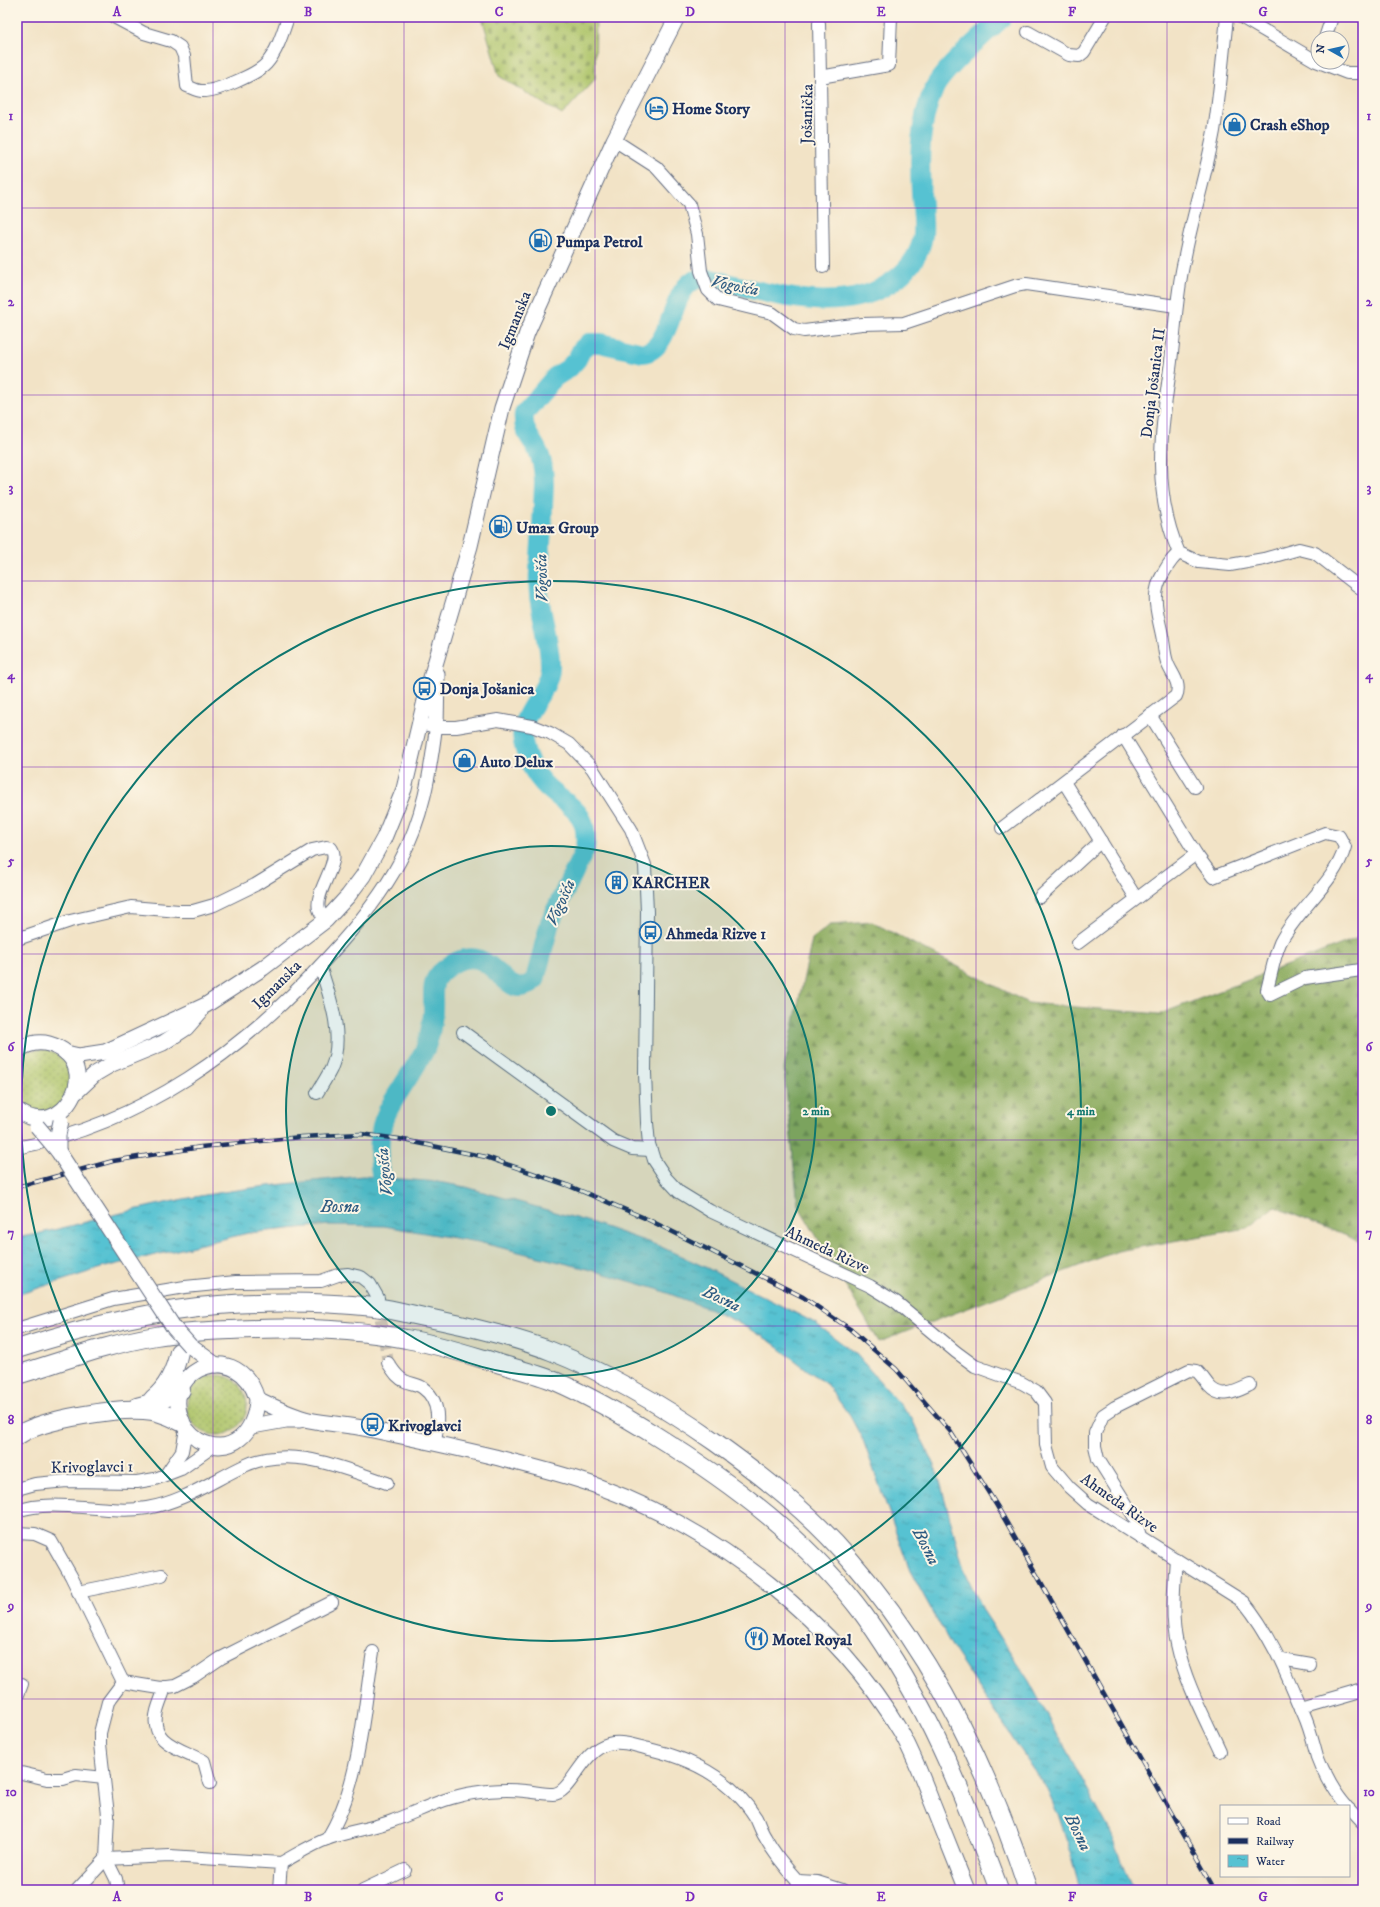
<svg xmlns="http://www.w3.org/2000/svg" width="1380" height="1907" font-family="'IM FELL DW Pica',serif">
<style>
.grass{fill:url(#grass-dots);stroke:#647a64}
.forest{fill:url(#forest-firs);stroke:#526c5e}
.cemetery{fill:url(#cemetery-stones);stroke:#647a64}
.water{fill:url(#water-ripples);stroke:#397898}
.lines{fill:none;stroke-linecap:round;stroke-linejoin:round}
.river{stroke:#57c2d2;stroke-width:20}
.minor-tunnel{stroke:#c7bfb1;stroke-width:12;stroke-dasharray:12 6;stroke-linecap:butt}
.minor-casing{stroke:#666e82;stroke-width:14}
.major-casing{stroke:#666e82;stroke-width:17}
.highway-casing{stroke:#666e82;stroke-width:20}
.minor{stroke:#fff;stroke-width:12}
.major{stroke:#fff;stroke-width:15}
.highway{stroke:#fff;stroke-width:18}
.rail-casing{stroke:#1b2f5e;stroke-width:4.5}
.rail{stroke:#fcf5e5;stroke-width:3;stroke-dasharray:9;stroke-linecap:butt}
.major-bridge-casing{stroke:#666e82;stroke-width:17;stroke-linecap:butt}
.major-bridge{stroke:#fff;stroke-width:15}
.grid{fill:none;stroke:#7b2cbf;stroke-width:1;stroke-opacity:0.55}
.ring{fill:none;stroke:#0f766e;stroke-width:2}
.labels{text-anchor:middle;stroke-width:4;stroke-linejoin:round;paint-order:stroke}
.poi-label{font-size:16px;font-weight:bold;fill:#1b2f5e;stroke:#fcf5e5;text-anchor:start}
.street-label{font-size:16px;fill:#1b2f5e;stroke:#fcf5e5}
.water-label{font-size:17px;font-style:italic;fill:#2d5b81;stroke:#fcf5e5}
.centre{fill:#0f766e;stroke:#fcf5e5;stroke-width:2}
.ring-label{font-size:12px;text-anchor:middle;font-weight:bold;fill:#0f766e;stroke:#fcf5e5;stroke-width:4;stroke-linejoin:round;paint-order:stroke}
.neatline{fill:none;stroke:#7b2cbf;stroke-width:1.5}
.grid-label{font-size:13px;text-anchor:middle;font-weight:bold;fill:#7b2cbf}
</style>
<defs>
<pattern id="grass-dots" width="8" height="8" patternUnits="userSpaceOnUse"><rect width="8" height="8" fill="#adc469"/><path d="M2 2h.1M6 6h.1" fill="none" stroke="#8ca05a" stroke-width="1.8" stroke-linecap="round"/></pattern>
<pattern id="forest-firs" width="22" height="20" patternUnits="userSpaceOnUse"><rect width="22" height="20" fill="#8aaa5d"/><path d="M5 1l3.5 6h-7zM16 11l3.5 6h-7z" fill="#708b50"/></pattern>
<pattern id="cemetery-stones" width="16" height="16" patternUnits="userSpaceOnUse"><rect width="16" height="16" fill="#adc469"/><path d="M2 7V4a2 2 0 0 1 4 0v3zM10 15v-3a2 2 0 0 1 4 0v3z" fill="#8ca05a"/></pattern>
<pattern id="water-ripples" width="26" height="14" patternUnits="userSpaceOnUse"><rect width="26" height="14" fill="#57c2d2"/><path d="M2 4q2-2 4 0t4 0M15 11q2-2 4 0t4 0" fill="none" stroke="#479eae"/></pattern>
</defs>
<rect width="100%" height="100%" fill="#fcf5e5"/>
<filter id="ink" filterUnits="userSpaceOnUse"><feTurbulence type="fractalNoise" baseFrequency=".025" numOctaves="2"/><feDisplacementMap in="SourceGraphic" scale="8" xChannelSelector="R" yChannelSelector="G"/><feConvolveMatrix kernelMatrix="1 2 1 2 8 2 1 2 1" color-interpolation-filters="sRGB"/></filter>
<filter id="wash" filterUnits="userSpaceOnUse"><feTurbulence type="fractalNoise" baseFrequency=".012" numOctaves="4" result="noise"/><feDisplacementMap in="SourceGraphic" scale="16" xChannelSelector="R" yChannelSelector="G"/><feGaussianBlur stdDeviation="0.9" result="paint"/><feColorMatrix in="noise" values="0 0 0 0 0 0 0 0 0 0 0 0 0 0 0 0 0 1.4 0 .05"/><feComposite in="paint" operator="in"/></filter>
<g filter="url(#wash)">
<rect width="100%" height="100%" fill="#f2e3c6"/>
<!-- grass -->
<g class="grass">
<path d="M47 1049C52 1052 61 1056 65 1061 80 1080 62 1115 37 1112 31 1112 23 1106 17 1104V1057L26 1051Z"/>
<circle cx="217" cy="1405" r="30"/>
</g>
<!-- forest -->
<polygon class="forest" points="872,922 1028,1003 1160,1014 1363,936 1363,1243 1275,1207 1247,1228 1118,1251 879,1342 798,1205 784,1069 812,939 830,925"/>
<!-- cemetery -->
<polygon class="cemetery" points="482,17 596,17 595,79 562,115 499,76"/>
<!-- water -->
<path class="water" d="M363 1176 438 1182 466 1187 593 1223 659 1246 707 1268 815 1323 856 1354 911 1417 938 1474 964 1570 984 1612 1029 1681 1110 1831 1134 1890H1081L1072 1856 1058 1814 1047 1789 955 1652 910 1571 863 1440 850 1416 827 1385 770 1341 735 1321 704 1307 657 1289 584 1268 478 1242 384 1226 329 1225 248 1233 101 1268 17 1295V1238C64 1229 109 1215 156 1205 224 1189 293 1183 363 1176Z"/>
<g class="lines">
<!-- river -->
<path class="river" d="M387 1203C381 1179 377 1156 381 1131 384 1107 414 1073 425 1049 429 1039 433 1021 433 1010 434 987 428 979 452 964 497 938 502 1009 535 980L550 922 585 849C590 807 566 808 543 783 533 772 526 756 523 742 517 713 548 696 550 668 551 646 543 623 540 602 537 587 539 572 540 557 542 533 543 508 544 484 544 475 543 465 540 456 533 438 522 434 524 413L555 377 569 368 577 359 582 349 589 343H600L643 353C673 350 670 285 698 279 702 278 707 279 711 279 769 293 845 320 897 278 910 268 921 252 923 235 924 221 922 207 921 193 919 157 919 122 934 89 941 71 986 33 1003 17"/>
</g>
</g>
<g filter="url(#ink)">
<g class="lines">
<!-- minor-tunnel -->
<polyline class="minor-tunnel" points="378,1301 388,1363"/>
<defs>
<g id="minor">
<path d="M114 17 144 33 171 41 180 47 184 56 187 86C192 88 197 91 202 91 216 92 257 74 266 64 277 52 283 32 288 17"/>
<path d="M1227 17C1223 55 1220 93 1214 131 1206 175 1192 217 1184 261 1176 296 1175 333 1170 369 1161 434 1152 491 1179 553L1199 562 1230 565 1264 559 1299 549 1315 553 1363 590"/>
<polyline points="1241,17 1316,61 1347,73 1363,73"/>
<polyline points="819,23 820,77"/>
<polyline points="1028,32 1069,55 1079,56 1084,52 1105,17"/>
<polyline points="1325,38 1332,17"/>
<polyline points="614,140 656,167 689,204 697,234 701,271 708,290 718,300 772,313 794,329 804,331 862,324 904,323 1015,286 1026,284 1176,306"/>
<polyline points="823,267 820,77 889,65 891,17"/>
<polyline points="1150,715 1195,787"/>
<path d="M419 723 436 727H456L498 720 532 726 550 733 569 744 592 768 631 829 645 865 647 912 645 1073 647 1123 649 1144 654 1160 666 1178 679 1192 710 1211 870 1286 896 1302 956 1352 975 1366 1022 1383 1036 1391 1045 1403 1046 1445 1052 1467 1069 1487 1088 1504 1244 1602C1273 1638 1286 1673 1304 1715 1310 1728 1313 1742 1317 1756 1323 1773 1334 1793 1346 1806"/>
<path d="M1123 735 1196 854 1213 877 1325 833 1339 836 1345 847C1335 883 1297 909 1280 943 1274 957 1271 975 1267 990L1270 995 1305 978 1361 970"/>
<polyline points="1064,782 1136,898"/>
<path d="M1002 828 1176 696C1182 683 1171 674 1167 662 1164 653 1164 644 1162 635 1157 610 1150 595 1164 572 1168 565 1172 558 1179 553"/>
<polyline points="1040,897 1101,841"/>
<path d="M17 939 70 921 131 907 179 911H193L214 905 255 885 312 850 326 847 331 848C342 861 314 891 319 909 320 913 324 917 326 920"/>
<polyline points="1078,943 1196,854"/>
<polyline points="463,1032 613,1141 632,1149 651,1150"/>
<path d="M317 1093C322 1085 327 1077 331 1069 345 1037 330 997 320 966"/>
<path d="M17 1148C143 1123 243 1051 328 957 355 928 381 897 400 861 423 819 430 774 436 727"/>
<polyline points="17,1329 113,1299 185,1287 236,1282 321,1281 338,1275 348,1274 361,1277 370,1284 378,1298"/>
<path d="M388 1363C393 1370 397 1378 405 1381 410 1384 418 1384 423 1388 441 1401 438 1423 435 1443"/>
<polyline points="167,1473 182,1451 186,1429"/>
<polyline points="17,1489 35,1484 67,1481 137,1482 155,1479 181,1469 215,1445"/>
<path d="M17 1511C56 1497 106 1515 147 1508 183 1502 212 1481 244 1466 291 1444 342 1468 387 1483"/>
<polyline points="17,1533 35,1534 51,1541 71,1576 123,1682"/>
<path d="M1140 1536 1135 1518 1098 1459 1095 1446V1433L1103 1415 1115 1407 1189 1370 1197 1371C1202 1376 1205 1381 1209 1386 1221 1400 1237 1391 1250 1385"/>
<path d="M1176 1559C1174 1587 1171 1617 1177 1644 1185 1682 1204 1716 1220 1751"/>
<polyline points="78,1592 162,1575"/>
<polyline points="1281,1659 1310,1664"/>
<path d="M165 1687C163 1695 159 1703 157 1711 148 1744 183 1749 204 1761L210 1783"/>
<polyline points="17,1697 22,1684"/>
<polyline points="1301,1708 1363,1690"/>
<polyline points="17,1772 47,1779 63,1779 76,1775 104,1778"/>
<polyline points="1349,1809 1363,1824"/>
<path d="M327 1839C360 1787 363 1712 373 1652"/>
<path d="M281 1863C296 1855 311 1845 327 1839 348 1831 371 1829 392 1821 419 1811 445 1797 473 1793 490 1790 508 1789 525 1791 535 1792 544 1794 553 1794 571 1794 581 1751 608 1744 623 1740 639 1747 653 1750 694 1760 733 1781 756 1818 759 1824 761 1831 765 1837 774 1854 785 1867 798 1881"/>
<polyline points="77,1890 106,1859 170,1856 281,1863 279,1890"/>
<polyline points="118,1890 116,1879 106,1859 108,1815 100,1744 100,1733 108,1702 123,1682 160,1688 175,1686 193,1677 221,1658 332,1602"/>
<polyline points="363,1890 405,1870"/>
<polyline points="797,1890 798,1881 817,1882 842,1890"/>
</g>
<g id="major">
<polyline points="436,727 437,674"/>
<path d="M17 1051C26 1044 38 1041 49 1044 108 1061 63 1146 17 1110"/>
<polyline points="66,1053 79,1056 105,1052 206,1005 263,968 326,920 348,896 363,876 384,838 404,789 428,688 470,546 502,408 527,333 614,140 677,17"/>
<polyline points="76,1092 95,1074 112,1064 163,1043 186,1028 200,1012"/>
<polyline points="190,1346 216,1365"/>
<path d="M257 1399C256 1432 231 1458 198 1440 189 1434 183 1427 180 1416 164 1367 240 1339 257 1399 274 1407 291 1416 309 1420 329 1424 349 1425 368 1429 411 1438 453 1447 495 1457 529 1466 564 1474 597 1486 716 1529 837 1623 901 1732 913 1753 922 1777 931 1800 943 1830 955 1860 967 1890"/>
<polyline points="252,1426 286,1420 300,1420"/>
</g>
<g id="highway">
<path d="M17 1349C82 1328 151 1310 219 1305 270 1301 324 1302 375 1307 396 1310 417 1316 438 1320 476 1328 515 1337 551 1351 607 1373 665 1407 715 1442 764 1477 812 1515 851 1561 933 1655 990 1772 1028 1890"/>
<path d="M17 1375C63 1361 108 1344 156 1336 180 1332 206 1331 231 1330 289 1327 348 1328 406 1339 437 1344 467 1354 497 1363 517 1369 538 1374 557 1382 591 1397 624 1416 656 1436 734 1484 809 1541 864 1615 927 1702 962 1791 999 1890"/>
<path d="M153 1399C168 1387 175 1371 179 1352"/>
<polyline points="137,1407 159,1401 181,1390"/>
<path d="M17 1436C41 1419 123 1406 152 1411 162 1413 172 1417 181 1422"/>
</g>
</defs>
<!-- minor casing -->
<use href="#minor" class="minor-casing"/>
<!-- major casing -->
<use href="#major" class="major-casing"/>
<!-- highway casing -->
<use href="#highway" class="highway-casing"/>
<!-- minor -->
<use href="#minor" class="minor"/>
<!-- major -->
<use href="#major" class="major"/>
<!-- highway -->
<use href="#highway" class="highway"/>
<defs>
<polyline id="rail" points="17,1187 113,1161 201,1147 301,1137 361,1134 399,1139 486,1157 567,1185 647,1219 803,1297 850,1329 896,1369 950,1431 997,1506 1038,1577 1215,1890"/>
</defs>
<!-- rail casing -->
<use href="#rail" class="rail-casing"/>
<!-- rail -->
<use href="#rail" class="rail"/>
<defs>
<g id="major-bridge">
<polyline points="37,1126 58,1151 174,1328 190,1346"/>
<polyline points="58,1151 58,1135 61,1121"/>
</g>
</defs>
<!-- major-bridge casing -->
<use href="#major-bridge" class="major-bridge-casing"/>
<!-- major-bridge -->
<use href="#major-bridge" class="major-bridge"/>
</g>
</g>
<!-- grid -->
<path class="grid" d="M213 17V1890M404 17V1890M595 17V1890M785 17V1890M976 17V1890M1167 17V1890M17 208H1363M17 395H1363M17 581H1363M17 767H1363M17 954H1363M17 1140H1363M17 1326H1363M17 1512H1363M17 1699H1363"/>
<!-- distance rings -->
<circle cx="551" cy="1111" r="265" fill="#0f766e" fill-opacity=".12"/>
<g class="ring">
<circle cx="551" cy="1111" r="265"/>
<circle cx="551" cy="1111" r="530"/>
</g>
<!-- icons -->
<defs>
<symbol id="hotel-ring" viewBox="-11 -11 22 22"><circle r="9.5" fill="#fcf5e5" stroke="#1f6fb2" stroke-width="1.5"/><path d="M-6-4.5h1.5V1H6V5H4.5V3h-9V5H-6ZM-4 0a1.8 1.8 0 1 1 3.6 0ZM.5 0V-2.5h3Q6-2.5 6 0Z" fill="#1f6fb2"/></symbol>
<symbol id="shop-ring" viewBox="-11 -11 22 22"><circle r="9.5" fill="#fcf5e5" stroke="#1f6fb2" stroke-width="1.5"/><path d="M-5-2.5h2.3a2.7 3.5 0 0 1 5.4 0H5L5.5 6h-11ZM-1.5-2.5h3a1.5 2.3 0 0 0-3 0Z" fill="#1f6fb2"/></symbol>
<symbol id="fuel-ring" viewBox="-11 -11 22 22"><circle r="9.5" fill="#fcf5e5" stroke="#1f6fb2" stroke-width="1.5"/><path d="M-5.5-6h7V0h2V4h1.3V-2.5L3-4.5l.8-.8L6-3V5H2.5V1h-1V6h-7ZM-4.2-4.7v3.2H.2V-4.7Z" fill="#1f6fb2"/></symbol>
<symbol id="bus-ring" viewBox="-11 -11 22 22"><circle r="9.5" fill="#fcf5e5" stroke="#1f6fb2" stroke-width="1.5"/><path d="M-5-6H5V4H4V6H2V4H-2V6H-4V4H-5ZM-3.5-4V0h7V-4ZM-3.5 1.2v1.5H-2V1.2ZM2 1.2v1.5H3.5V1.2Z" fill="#1f6fb2"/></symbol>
<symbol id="building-ring" viewBox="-11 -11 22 22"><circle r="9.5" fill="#fcf5e5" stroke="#1f6fb2" stroke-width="1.5"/><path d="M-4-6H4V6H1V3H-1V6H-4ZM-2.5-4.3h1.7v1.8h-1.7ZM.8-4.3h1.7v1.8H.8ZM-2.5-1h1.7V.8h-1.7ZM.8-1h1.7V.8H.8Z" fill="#1f6fb2"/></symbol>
<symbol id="restaurant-ring" viewBox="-11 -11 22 22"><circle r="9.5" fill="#fcf5e5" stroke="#1f6fb2" stroke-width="1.5"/><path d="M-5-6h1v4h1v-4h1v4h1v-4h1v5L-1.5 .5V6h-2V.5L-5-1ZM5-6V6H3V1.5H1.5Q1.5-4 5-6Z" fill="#1f6fb2"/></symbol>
</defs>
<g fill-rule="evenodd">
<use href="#hotel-ring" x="644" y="96" width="25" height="25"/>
<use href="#shop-ring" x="1222" y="112" width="25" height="25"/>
<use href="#fuel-ring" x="528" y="228" width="25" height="25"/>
<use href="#fuel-ring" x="488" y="514" width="25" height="25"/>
<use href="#bus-ring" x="412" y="676" width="25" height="25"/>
<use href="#shop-ring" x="452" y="748" width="25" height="25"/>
<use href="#building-ring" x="604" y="870" width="25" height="25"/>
<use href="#bus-ring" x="638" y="920" width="25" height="25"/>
<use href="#bus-ring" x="360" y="1412" width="25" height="25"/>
<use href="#restaurant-ring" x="744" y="1626" width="25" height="25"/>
</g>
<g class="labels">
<!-- poi labels -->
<g class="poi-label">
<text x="672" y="114">Home Story</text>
<text x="1250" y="130">Crash eShop</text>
<text x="556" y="247">Pumpa Petrol</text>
<text x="516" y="533">Umax Group</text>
<text x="440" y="694">Donja Jošanica</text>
<text x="480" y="767">Auto Delux</text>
<text x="632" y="888">KARCHER</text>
<text x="666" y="939">Ahmeda Rizve 1</text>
<text x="388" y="1431">Krivoglavci</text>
<text x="772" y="1645">Motel Royal</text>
</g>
<!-- street labels -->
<g class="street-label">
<text transform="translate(806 114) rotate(-89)" y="6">Jošanička</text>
<text transform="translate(514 320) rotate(-68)" y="6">Igmanska</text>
<text transform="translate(1152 383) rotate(-83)" y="6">Donja Jošanica II</text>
<text transform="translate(276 984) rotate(-45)" y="6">Igmanska</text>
<text transform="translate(828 1249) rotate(25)" y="6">Ahmeda Rizve</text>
<text transform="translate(92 1466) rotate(-1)" y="6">Krivoglavci 1</text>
<text transform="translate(1120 1502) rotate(35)" y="6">Ahmeda Rizve</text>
</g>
<!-- water labels -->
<g class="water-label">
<text transform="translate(735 285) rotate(11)" y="6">Vogošća</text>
<text transform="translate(541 578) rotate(-92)" y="6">Vogošća</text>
<text transform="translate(560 902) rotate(-66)" y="6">Vogošća</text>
<text transform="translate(384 1172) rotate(-96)" y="6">Vogošća</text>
<text x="340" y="1212">Bosna</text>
<text transform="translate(722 1298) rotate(26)" y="6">Bosna</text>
<text transform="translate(927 1546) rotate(63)" y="6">Bosna</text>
<text transform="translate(1079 1832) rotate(64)" y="6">Bosna</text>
</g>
</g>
<circle cx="551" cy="1111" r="6" class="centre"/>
<g class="ring-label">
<text x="816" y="1115">2 min</text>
<text x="1081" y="1115">4 min</text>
</g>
<!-- margin -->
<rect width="1380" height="1907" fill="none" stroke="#fcf5e5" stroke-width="44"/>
<!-- legend -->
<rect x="1220" y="1805" width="130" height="72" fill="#fcf5e5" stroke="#a2a6af"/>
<rect x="1228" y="1818" width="20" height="6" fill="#ffffff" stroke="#a2a6af"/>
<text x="1256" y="1825" font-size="12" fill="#1b2f5e">Road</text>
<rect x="1228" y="1838" width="20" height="6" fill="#1b2f5e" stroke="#a2a6af"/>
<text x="1256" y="1845" font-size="12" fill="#1b2f5e">Railway</text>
<rect x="1228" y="1855" width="20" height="12" fill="url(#water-ripples)" stroke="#a2a6af"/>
<text x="1256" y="1865" font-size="12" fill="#1b2f5e">Water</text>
<!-- north arrow -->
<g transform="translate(1330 50) rotate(278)"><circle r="19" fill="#fcf5e5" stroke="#a2a6af"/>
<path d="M0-3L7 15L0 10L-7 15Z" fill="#1f6fb2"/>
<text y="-6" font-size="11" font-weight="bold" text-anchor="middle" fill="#1b2f5e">N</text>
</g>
<rect x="22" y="22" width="1336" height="1863" class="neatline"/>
<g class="grid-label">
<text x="117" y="16">A</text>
<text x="308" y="16">B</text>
<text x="499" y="16">C</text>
<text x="690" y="16">D</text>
<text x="881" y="16">E</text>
<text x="1072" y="16">F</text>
<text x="1263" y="16">G</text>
<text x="11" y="120">1</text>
<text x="1369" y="120">1</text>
<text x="11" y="306">2</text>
<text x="1369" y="306">2</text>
<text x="11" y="492">3</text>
<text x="1369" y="492">3</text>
<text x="11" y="679">4</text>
<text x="1369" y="679">4</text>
<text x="11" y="865">5</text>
<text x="1369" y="865">5</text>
<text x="11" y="1051">6</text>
<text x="1369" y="1051">6</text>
<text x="11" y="1237">7</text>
<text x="1369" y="1237">7</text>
<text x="11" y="1424">8</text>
<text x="1369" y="1424">8</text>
<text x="11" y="1610">9</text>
<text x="1369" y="1610">9</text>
<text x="11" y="1796">10</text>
<text x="1369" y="1796">10</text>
<text x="117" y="1901">A</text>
<text x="308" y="1901">B</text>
<text x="499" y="1901">C</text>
<text x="690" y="1901">D</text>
<text x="881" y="1901">E</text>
<text x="1072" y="1901">F</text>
<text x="1263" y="1901">G</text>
</g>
</svg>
